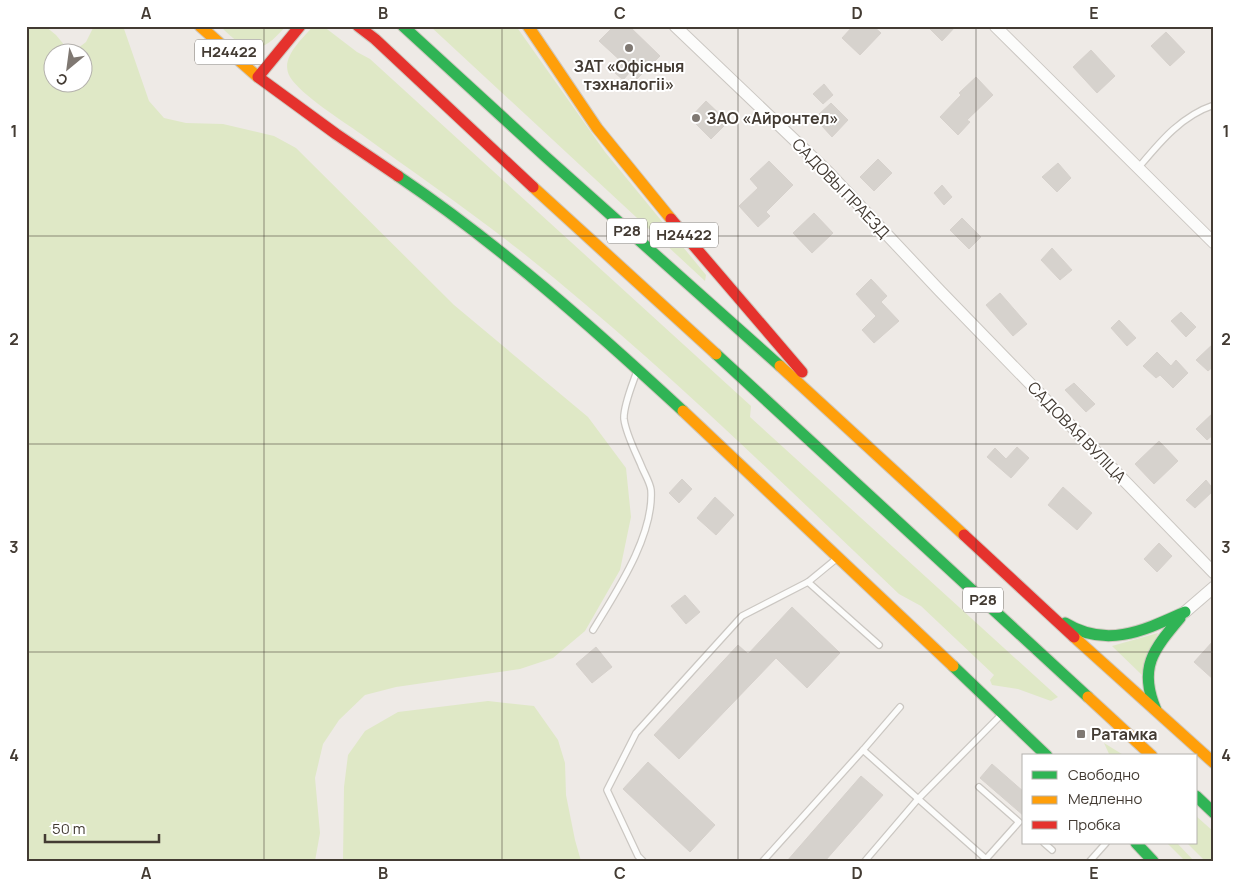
<svg xmlns="http://www.w3.org/2000/svg" width="1240" height="887" font-family="Manrope,sans-serif">
<style>
.green{fill:#dfe8c6}
.building{fill:#d6d2cd;stroke:#d6d1cc}
.lines{fill:none;stroke-linecap:round;stroke-linejoin:round}
.lane-casing{stroke:#cbc7c2;stroke-width:8}
.street-casing{stroke:#cbc7c2;stroke-width:13}
.fast-casing{stroke:#cfc8bf;stroke-width:13}
.slow-casing{stroke:#cfc8bf;stroke-width:13}
.jam-casing{stroke:#cfc8bf;stroke-width:13}
.lane{stroke:#fcfcfb;stroke-width:5.5}
.street{stroke:#fcfcfb;stroke-width:11}
.fast{stroke:#30b455;stroke-width:11}
.slow{stroke:#ff9f0a;stroke-width:11}
.jam{stroke:#e5322d;stroke-width:11}
.grid{fill:none;stroke:#433b33;stroke-width:1;stroke-opacity:0.55}
.poi-dot{fill:#7f7872;stroke:#fff;stroke-width:2}
.labels{text-anchor:middle;stroke-width:4;stroke-linejoin:round;paint-order:stroke}
.shield{fill:#fff;stroke:#7b7670;stroke-width:1}
.shield-label{font-size:15px;font-weight:bold;fill:#433b33}
.poi-label{font-size:16px;font-weight:bold;fill:#433b33;stroke:#fff;text-anchor:start}
.street-label{font-size:16px;fill:#433b33;stroke:#fff}
.neatline{fill:none;stroke:#433b33;stroke-width:2}
.grid-label{font-size:16px;text-anchor:middle;font-weight:bold;fill:#433b33}
</style>
<rect width="100%" height="100%" fill="#eeeae6"/>
<!-- green -->
<g class="green">
<polygon points="26,26 45,26 56,35 70,52 52,52 52,82 82,82 82,52 73,52 86,42 94,26 123,26 149,101 164,118 186,123 223,124 274,136 296,148 454,305 588,417 626,468 631,517 620,570 585,631 553,658 520,669 396,687 365,695 339,720 323,744 315,778 320,833 315,861 26,861"/>
<path d="M220 26H286C259 57 248 54 220 26Z"/>
<path d="M313 26H323L357 52 370 59 751 406 750 417 1058 697 1051 701 1018 689 992 685 990 680 994 675 921 606 899 594C775 476 652 355 518 249 467 209 413 172 361 134 343 121 301 95 290 77 279 58 302 40 313 26Z"/>
<polygon points="430,26 516,26 605,152 706,275 705,281"/>
<polygon points="1158,633 1142,675 1112,646"/>
<polygon points="488,701 534,706 558,740 565,763 566,795 575,840 581,861 343,861 344,787 348,755 365,731 398,712"/>
<polygon points="1104,743 1125,756 1110,756"/>
<polygon points="1196,816 1214,832 1214,861 1205,861 1187,843 1196,843"/>
<polygon points="1167,843 1177,843 1194,861 1185,861"/>
</g>
<!-- building -->
<g class="building">
<polygon points="614,26 629,26 660,56 637,79 630,72 623,80 614,72 623,63 599,41"/>
<polygon points="853,26 873,26 881,33 860,55 842,38"/>
<polygon points="927,26 956,26 942,41"/>
<polygon points="1166,32 1185,52 1170,66 1151,46"/>
<polygon points="1091,50 1115,76 1097,93 1073,67"/>
<polygon points="976,77 993,95 967,120 970,122 958,135 940,117 961,95 959,93"/>
<polygon points="824,84 833,95 823,104 813,94"/>
<polygon points="706,101 728,122 711,139 690,118"/>
<polygon points="831,103 848,120 832,137 822,126 824,123 817,116"/>
<polygon points="878,159 892,173 874,191 860,177"/>
<polygon points="769,161 793,185 766,212 770,216 758,227 739,206 758,188 750,179"/>
<polygon points="1058,163 1071,178 1057,192 1042,177"/>
<polygon points="942,185 952,197 944,205 934,193"/>
<polygon points="814,213 833,233 812,253 793,233"/>
<polygon points="962,218 981,237 969,249 950,230"/>
<polygon points="1052,248 1072,270 1060,280 1041,260"/>
<polygon points="871,279 887,296 881,302 899,321 874,343 862,330 876,316 856,294"/>
<polygon points="1000,293 1027,324 1013,336 986,305"/>
<polygon points="1181,312 1196,327 1186,337 1171,321"/>
<polygon points="1119,320 1136,338 1127,346 1111,328"/>
<polygon points="1214,343 1214,366 1208,371 1196,360"/>
<polygon points="1157,352 1171,366 1176,360 1188,373 1173,388 1160,375 1156,378 1143,366"/>
<polygon points="1074,383 1095,404 1086,412 1065,390"/>
<polygon points="1214,412 1214,434 1207,440 1196,429"/>
<polygon points="1159,441 1178,461 1154,484 1135,464"/>
<polygon points="1017,447 1029,458 1011,478 987,457 995,448 1006,459"/>
<polygon points="682,479 692,489 679,503 669,493"/>
<polygon points="1206,480 1214,490 1195,508 1186,500"/>
<polygon points="1063,487 1092,513 1077,530 1048,505"/>
<polygon points="715,497 734,515 716,535 697,518"/>
<polygon points="1159,543 1172,556 1157,572 1144,559"/>
<polygon points="685,595 700,612 686,624 671,606"/>
<polygon points="792,607 840,653 807,688 776,658 679,759 654,735 738,645 748,654"/>
<polygon points="1214,640 1214,680 1194,662"/>
<polygon points="596,647 612,667 592,683 576,664"/>
<polygon points="648,762 715,825 690,852 623,789"/>
<polygon points="992,764 1024,792 1024,816 980,778"/>
<polygon points="861,776 883,795 825,861 787,861"/>
</g>
<g class="lines">
<defs>
<g id="lane">
<path d="M1139 167C1160 142 1181 116 1214 105"/>
<polyline points="808,582 879,645"/>
<path d="M593 630C616 592 654 536 651 490 650 482 644 473 641 465 635 451 626 434 624 419 623 406 633 383 637 371"/>
<polyline points="863,750 900,707"/>
<polyline points="979,787 1019,822 986,859 988,861"/>
<polyline points="1044,843 1052,850"/>
<polyline points="643,861 638,856 607,790 636,733 742,616 808,582 836,559"/>
<polyline points="763,861 863,750 986,859 985,861"/>
<polyline points="865,861 918,799 1002,714"/>
<polyline points="1090,861 1106,843"/>
</g>
<g id="street">
<polyline points="675,26 828,172 940,291 1214,573"/>
<polyline points="995,26 1214,243"/>
<polyline points="1185,612 1214,587"/>
</g>
<g id="fast">
<polyline points="403,26 547,158 780,366"/>
<path d="M398 176C500 245 593 328 683 411"/>
<polyline points="716,354 1088,697"/>
<path d="M1065 623C1107 649 1145 630 1185 612"/>
<polyline points="953,666 1047,756"/>
<path d="M1156 710C1138 668 1153 650 1180 618"/>
<polyline points="1196,796 1214,813"/>
<polyline points="1136,843 1153,861"/>
</g>
<g id="slow">
<polyline points="200,26 258,77"/>
<polyline points="528,26 597,128 671,219"/>
<polyline points="533,187 716,354"/>
<polyline points="780,366 964,535"/>
<polyline points="683,411 953,666"/>
<polyline points="1074,637 1214,763"/>
<polyline points="1088,697 1152,756"/>
</g>
<g id="jam">
<polyline points="300,26 258,77 336,134 398,176"/>
<polyline points="358,26 375,39 533,187"/>
<polyline points="671,219 802,372"/>
<polyline points="964,535 1074,637"/>
</g>
</defs>
<!-- lane casing -->
<use href="#lane" class="lane-casing"/>
<!-- street casing -->
<use href="#street" class="street-casing"/>
<!-- fast casing -->
<use href="#fast" class="fast-casing"/>
<!-- slow casing -->
<use href="#slow" class="slow-casing"/>
<!-- jam casing -->
<use href="#jam" class="jam-casing"/>
<!-- lane -->
<use href="#lane" class="lane"/>
<!-- street -->
<use href="#street" class="street"/>
<!-- fast -->
<use href="#fast" class="fast"/>
<!-- slow -->
<use href="#slow" class="slow"/>
<!-- jam -->
<use href="#jam" class="jam"/>
</g>
<!-- grid -->
<path class="grid" d="M264 26V861M502 26V861M738 26V861M976 26V861M26 236H1214M26 444H1214M26 652H1214"/>
<!-- markers -->
<g class="poi-dot">
<circle cx="629" cy="48" r="5"/>
<circle cx="696" cy="118" r="5"/>
<rect x="1076" y="729" width="10" height="10" rx="2.5"/>
</g>
<g class="labels">
<!-- shield labels -->
<g class="shield">
<rect x="195" y="39.5" width="68" height="25" rx="4"/>
<rect x="607" y="218.5" width="40" height="25" rx="4"/>
<rect x="650" y="222.5" width="68" height="25" rx="4"/>
<rect x="963" y="587.5" width="40" height="25" rx="4"/>
</g>
<g class="shield-label">
<text x="229" y="57">Н24422</text>
<text x="627" y="236">Р28</text>
<text x="684" y="240">Н24422</text>
<text x="983" y="605">Р28</text>
</g>
<!-- poi labels -->
<g class="poi-label">
<text x="629" y="72" text-anchor="middle">ЗАТ «Офісныя<tspan x="629" dy="18">тэхналогіі»</tspan></text>
<text x="706" y="124">ЗАО «Айронтел»</text>
<text x="1091" y="740">Ратамка</text>
</g>
<!-- street labels -->
<g class="street-label">
<text transform="translate(841 188) rotate(46)" y="6">САДОВЫ ПРАЕЗД</text>
<text transform="translate(1077 432) rotate(46)" y="6">САДОВАЯ ВУЛІЦА</text>
</g>
</g>
<!-- border -->
<rect width="1240" height="887" fill="none" stroke="#ffffff" stroke-width="55"/>
<!-- legend -->
<rect x="1022" y="754" width="175" height="90" fill="#ffffff" stroke="#b4b1ad"/>
<rect x="1032" y="771" width="25" height="8" fill="#30b455" stroke="#b4b1ad"/>
<text x="1068" y="780" font-size="15" fill="#433b33">Свободно</text>
<rect x="1032" y="796" width="25" height="8" fill="#ff9f0a" stroke="#b4b1ad"/>
<text x="1068" y="804" font-size="15" fill="#433b33">Медленно</text>
<rect x="1032" y="821" width="25" height="8" fill="#e5322d" stroke="#b4b1ad"/>
<text x="1068" y="830" font-size="15" fill="#433b33">Пробка</text>
<!-- north arrow -->
<g transform="translate(68 68) rotate(209)"><circle r="24" fill="#ffffff" stroke="#b4b1ad"/>
<path d="M0-4L9 19L0 12L-9 19Z" fill="#7f7872"/>
<text y="-8" font-size="14" font-weight="bold" text-anchor="middle" fill="#433b33">С</text>
</g>
<!-- scale -->
<path d="M45 834v8h114v-8" fill="none" stroke="#433b33" stroke-width="2.5"/>
<text x="52" y="834" font-size="15" fill="#433b33" stroke="#ffffff" stroke-width="4" paint-order="stroke">50 m</text>
<rect x="28" y="28" width="1184" height="832" class="neatline"/>
<g class="grid-label">
<text x="146" y="19">A</text>
<text x="383" y="19">B</text>
<text x="620" y="19">C</text>
<text x="857" y="19">D</text>
<text x="1094" y="19">E</text>
<text x="14" y="137">1</text>
<text x="1226" y="137">1</text>
<text x="14" y="345">2</text>
<text x="1226" y="345">2</text>
<text x="14" y="553">3</text>
<text x="1226" y="553">3</text>
<text x="14" y="761">4</text>
<text x="1226" y="761">4</text>
<text x="146" y="879">A</text>
<text x="383" y="879">B</text>
<text x="620" y="879">C</text>
<text x="857" y="879">D</text>
<text x="1094" y="879">E</text>
</g>
</svg>
